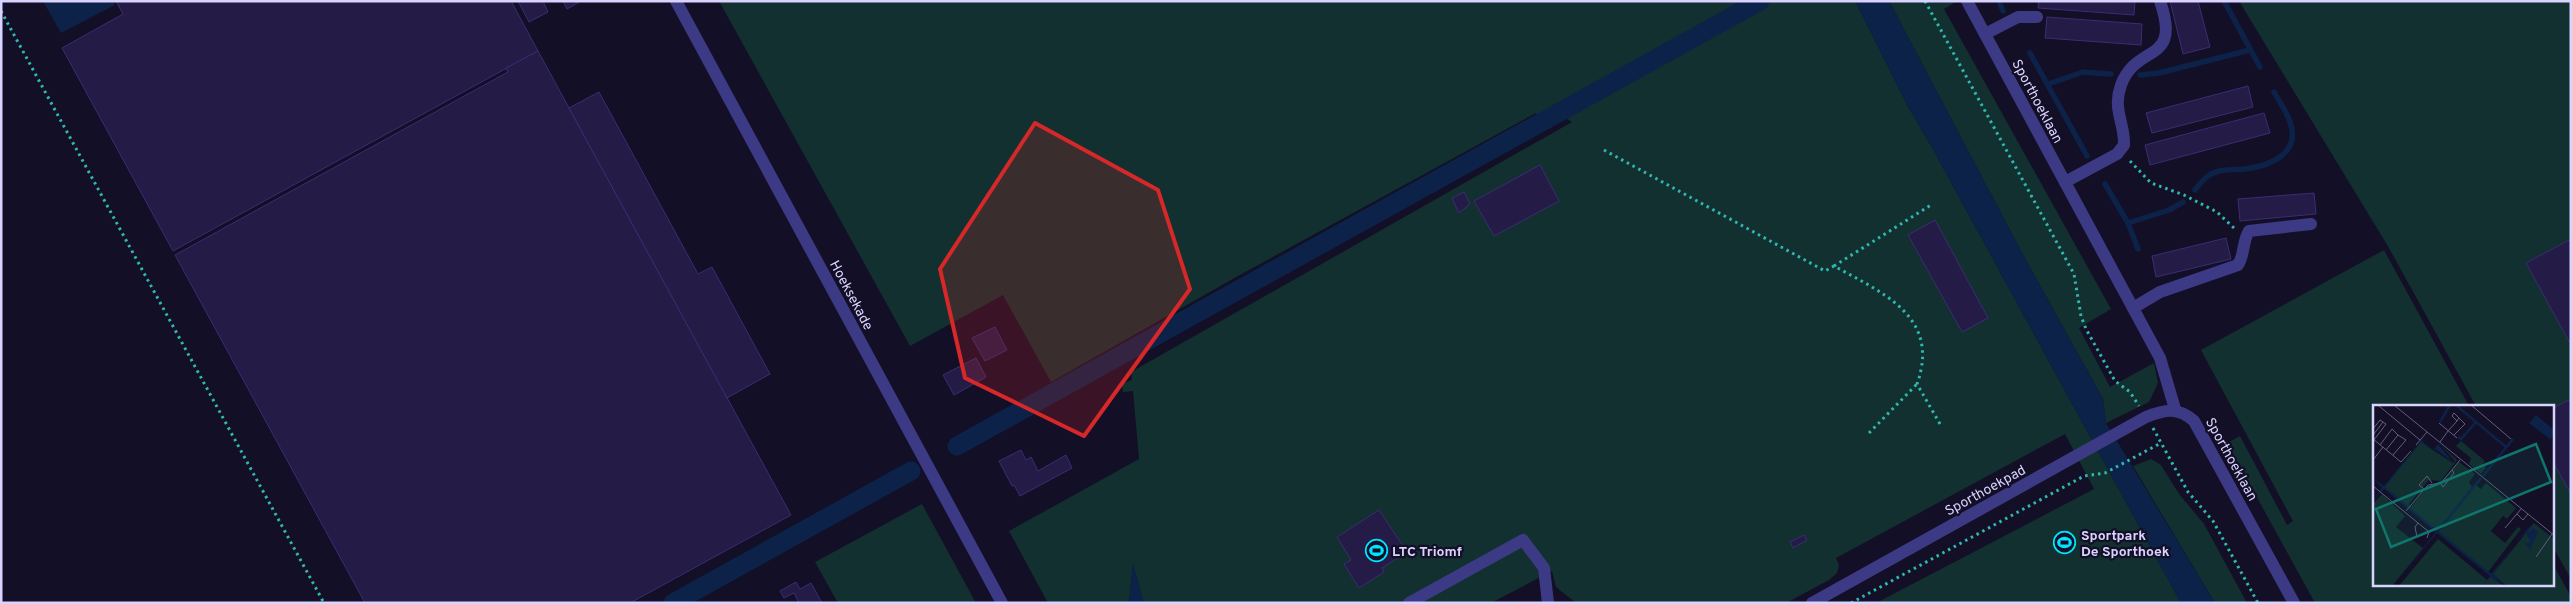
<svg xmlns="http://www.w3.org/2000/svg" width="2572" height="604" font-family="Overpass,sans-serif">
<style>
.green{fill:#12302f}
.water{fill:#0c2248}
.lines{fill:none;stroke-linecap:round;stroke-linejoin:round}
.stream{stroke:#0c2248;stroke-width:5.5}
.canal{stroke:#0c2248;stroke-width:19}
.building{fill:#241b47;stroke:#3b2d73}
.path{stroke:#2fb8b0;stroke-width:3;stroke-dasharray:2.5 4;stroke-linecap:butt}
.minor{stroke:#3d3a85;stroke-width:12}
.marked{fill:#d62828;fill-opacity:0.2;stroke:#d62828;stroke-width:4;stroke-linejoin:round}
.labels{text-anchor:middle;stroke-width:4.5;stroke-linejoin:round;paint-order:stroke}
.street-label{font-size:14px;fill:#d9d4ff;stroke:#130f26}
.poi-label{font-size:14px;font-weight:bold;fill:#d9d4ff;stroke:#130f26;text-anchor:start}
.inset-river{fill:none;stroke:#0c2248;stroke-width:2.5}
.inset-road{fill:none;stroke:#625e7d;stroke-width:1}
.view{fill:#0f766e;fill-opacity:0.15;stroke:#0f766e;stroke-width:2.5}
.inset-edge{fill:none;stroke:#d9d4ff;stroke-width:2.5}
</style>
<rect width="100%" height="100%" fill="#130f26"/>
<!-- green -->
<g class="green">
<polygon points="719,1 1855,1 1907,105 1929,142 2181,603 1876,603 2094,489 2065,434 1836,558 1839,565 1837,573 1829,580 1786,603 1576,603 1556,587 1552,571 1491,603 1144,603 1133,565 1129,603 1048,603 1009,531 1139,459 1133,391 1123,392 1122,384 1132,380 1131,372 1572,122 1564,117 1545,128 1536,113 1238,276 1051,382 1003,295 910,346"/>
<polygon points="1889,1 1957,1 1944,9 2111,309 2079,328 2110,387 2154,363 2158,383 2149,402 2106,423 2103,399 2022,253"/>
<polygon points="2239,1 2571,1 2571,579 2553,547 2553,406 2476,406 2389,248"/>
<polygon points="2384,250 2469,406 2374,406 2374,585 2553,585 2553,564 2571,597 2571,603 2315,603 2227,443 2240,436 2287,525 2293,521 2201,350"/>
<polygon points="2151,459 2161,465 2179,494 2204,524 2247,603 2215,603 2133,466"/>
<polygon points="922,504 976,603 838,603 815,562"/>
</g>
<!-- water -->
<g class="water">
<polygon points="43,1 113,1 115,5 61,33"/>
<polygon points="1855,1 1889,1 2022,253 2103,399 2106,423 2215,603 2181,603 1929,142 1907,105"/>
<polygon points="1133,563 1144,603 1129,603"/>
</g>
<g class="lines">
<!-- stream -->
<g class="stream">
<polyline points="2224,1 2260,67"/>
<polyline points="2000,4 2003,11"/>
<polyline points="2030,53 2087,156"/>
<polyline points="2140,75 2159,73 2250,50"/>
<polyline points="2048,84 2083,72 2111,74"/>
<polyline points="2105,184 2128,223 2138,249"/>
<path d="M2195 190C2199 185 2203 179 2208 176 2219 168 2233 170 2245 169 2271 166 2301 153 2290 122 2287 112 2279 101 2274 92"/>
<polyline points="2128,223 2169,210 2183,202"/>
</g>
<!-- canal -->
<g class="canal">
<polyline points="957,446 1760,1"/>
<polyline points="673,603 911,471"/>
</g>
</g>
<!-- building -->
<g class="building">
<polygon points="116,1 511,1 538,51 173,251 62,48 123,14"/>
<polygon points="518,1 543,1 548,12 529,22"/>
<polygon points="563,1 581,1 567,9"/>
<polygon points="2039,1 2135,1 2134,15 2038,8"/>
<polygon points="2170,1 2198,1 2210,47 2183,54"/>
<polygon points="2047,17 2142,24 2141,45 2045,38"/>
<polygon points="538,51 791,515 630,603 365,603 175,255 508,72 506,68"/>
<polygon points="2248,86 2253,107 2152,133 2146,113"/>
<polygon points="599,92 698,274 712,267 770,374 727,398 569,108"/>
<polygon points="2264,113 2270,133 2150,165 2145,145"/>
<polygon points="1540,165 1559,201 1494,236 1474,201"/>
<polygon points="1464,192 1470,204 1459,213 1452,198"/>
<polygon points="2314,193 2316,214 2240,221 2238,199"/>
<polygon points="1935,220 1988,318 1962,332 1908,235"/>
<polygon points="2226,238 2231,259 2156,277 2152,256"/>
<polygon points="2571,239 2571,345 2526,263"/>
<polygon points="995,327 1007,350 985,361 972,338"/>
<polygon points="976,358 986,377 954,395 943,375"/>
<polygon points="2571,399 2571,494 2553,462 2553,408"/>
<polygon points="1021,450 1026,460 1031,457 1038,471 1066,455 1072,468 1020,496 1014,485 1012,486 999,461"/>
<polygon points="1379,510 1407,552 1382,568 1384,572 1359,588 1344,564 1351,560 1337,537"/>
<polygon points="1804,535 1807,540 1793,548 1790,542"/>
<polygon points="796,582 800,589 811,583 822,603 799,603 794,593 784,598 780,591"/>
</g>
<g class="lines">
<!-- path -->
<g class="path">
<polyline points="1925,1 2074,274 2081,316 2086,329 2115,381 2130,392 2139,406"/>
<polyline points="1,11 324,603"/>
<path d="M1604 150 1825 271 1834 266C1883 293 1941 317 1917 384L1940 424"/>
<polyline points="2130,161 2151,183 2184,195 2217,212 2234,228"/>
<polyline points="1834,266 1931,205"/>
<polyline points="2153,428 2188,492 2213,521 2258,603"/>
<polyline points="1869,433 1917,384"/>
<polyline points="1851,603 2084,476 2105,473 2161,443"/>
</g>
<!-- minor -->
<g class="minor">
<polyline points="676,1 1002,603"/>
<polyline points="1967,1 2160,358 2175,409"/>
<polyline points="1985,34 2018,17 2037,17"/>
<path d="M2065 182 2117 154 2124 145C2125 123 2112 110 2121 85 2137 42 2182 65 2160 1"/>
<path d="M2133 308 2160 292 2238 265C2245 254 2242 242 2249 231L2311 224"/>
<polyline points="1409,603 1523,540 1544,568 1548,603"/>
<path d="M1812 603 2146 417C2166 409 2178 407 2194 421L2294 603"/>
</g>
</g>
<!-- marked area -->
<path class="marked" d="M1035 123 1158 190 1190 289 1084 436 965 378 940 269Z"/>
<!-- icons -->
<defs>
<symbol id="stadium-ring" viewBox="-11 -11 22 22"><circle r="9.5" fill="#130f26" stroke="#00e5ff" stroke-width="1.5"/><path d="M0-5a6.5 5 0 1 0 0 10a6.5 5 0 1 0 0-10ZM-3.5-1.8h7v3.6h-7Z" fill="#00e5ff"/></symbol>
</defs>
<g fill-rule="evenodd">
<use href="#stadium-ring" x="2052" y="530" width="25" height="25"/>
<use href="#stadium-ring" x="1364" y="538" width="25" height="25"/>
</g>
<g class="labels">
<!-- street labels -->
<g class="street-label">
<text transform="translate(2038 101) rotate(62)" y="5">Sporthoeklaan</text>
<text transform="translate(852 295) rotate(62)" y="5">Hoeksekade</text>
<text transform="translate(2232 459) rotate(61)" y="5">Sporthoeklaan</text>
<text transform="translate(1985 490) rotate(-29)" y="5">Sporthoekpad</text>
</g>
<!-- poi labels -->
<g class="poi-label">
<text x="2081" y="540">Sportpark<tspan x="2081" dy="16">De Sporthoek</tspan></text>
<text x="1392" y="556">LTC Triomf</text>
</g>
</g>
<!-- overview -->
<g transform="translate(2373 405)">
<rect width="181" height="181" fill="#130f26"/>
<path d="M88 36 112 56 110 59 113 63 108 69 96 59 98 53 83 41ZM48 37 80 58 82 56 66 38 84 55 68 76 56 75 36 99 38 102 55 81 66 79 86 57 102 69 96 77 99 82 79 108 103 80 108 84 113 78 143 103 134 114 130 111 118 126 132 138 145 122 148 124 115 167 11 82ZM9 89 32 111 23 122 50 143 19 181H0V99ZM161 118 181 134V181H134L120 169ZM65 134 114 175 118 172 131 181H26Z" fill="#12302f"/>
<path d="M163 10 181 25 178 35 156 18ZM51 32 49 36 60 45 65 39 81 58 62 44 60 46 48 37 12 82 118 169 143 140 120 169 134 181 118 172 109 181 117 171 64 128 19 181 63 127 11 84 0 96 9 83 0 73 11 81ZM161 117 154 128 161 123 165 127 157 144 150 136 154 139 157 136 153 128 143 137Z" fill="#0c2248"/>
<path class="inset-river" d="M83 0 103 17 88 34 85 32M67 17 77 0M103 17 133 42M110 71 140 34M63 128 108 73"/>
<path class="inset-road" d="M21 0 182 131M98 0 138 34M6 1 47 35M66 18 84 33M0 24 7 15 13 19 1 35M0 30 10 17M81 30 92 19 86 13M0 34 28 57 38 46M67 37 75 26 84 16 86 13 81 8 79 11 84 16M7 40 19 24 25 30 13 45M43 40 54 27M20 50 33 35 25 30M0 55 10 42M67 78 70 82 81 68 79 65M0 81 56 127 54 133M51 84 46 80 54 71 59 78M33 106 55 80 68 78 87 55M144 109 150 115 155 109M132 123 148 104M44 132 42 122 45 118M163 152 179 129"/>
<path class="view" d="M163 39 178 77 18 142 3 104Z"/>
<rect width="181" height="181" class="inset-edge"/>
</g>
<!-- border -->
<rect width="2572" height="604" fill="none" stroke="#d9d4ff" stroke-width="5"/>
</svg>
